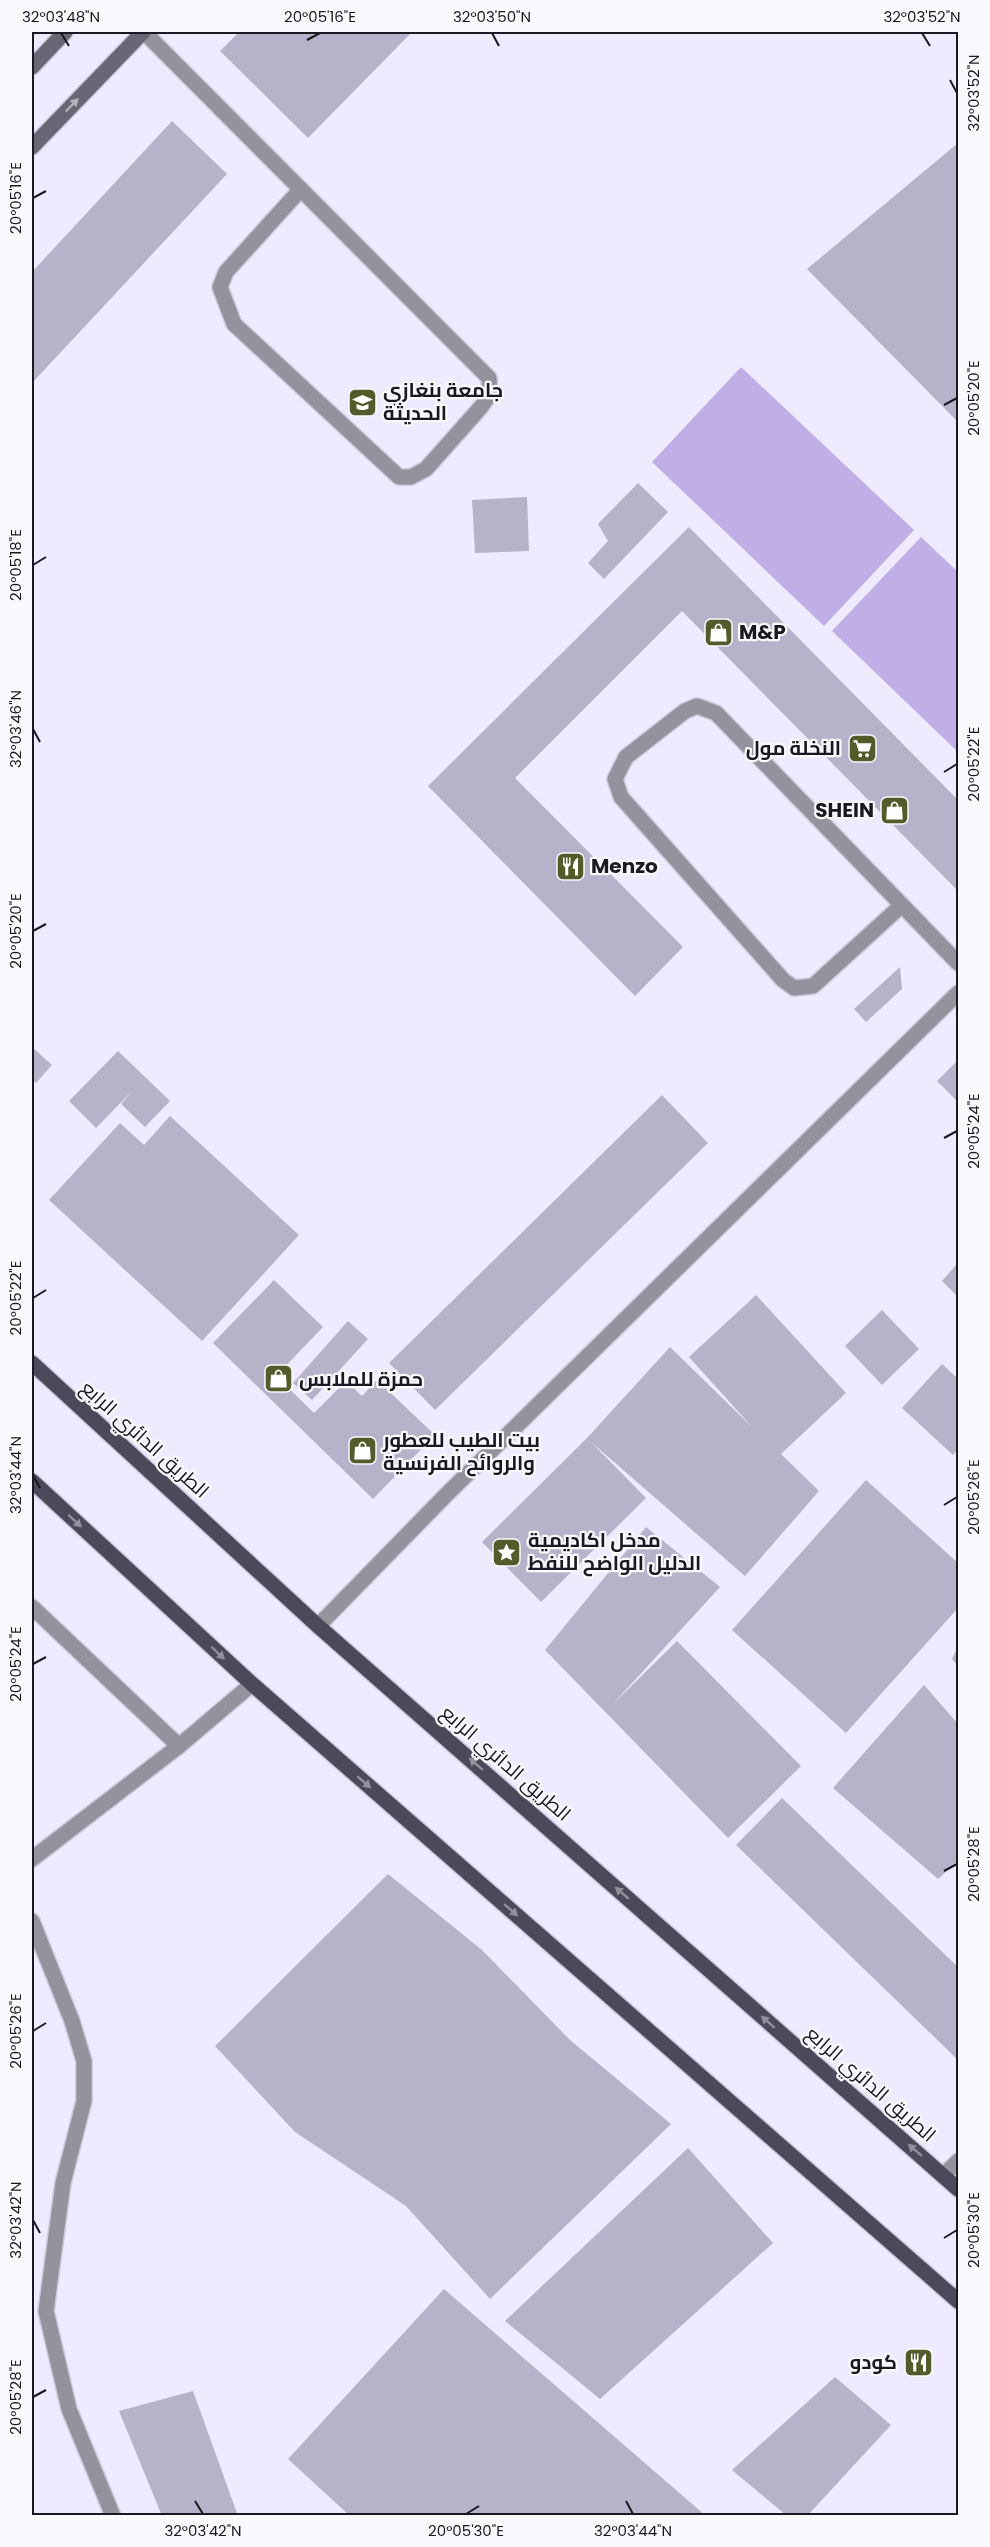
<svg xmlns="http://www.w3.org/2000/svg" width="990" height="2547" font-family="Poppins,Cairo,sans-serif">
<style>
.green{fill:#bfafe6}
.building{fill:#b7b1c9}
.lines{fill:none;stroke-linecap:round;stroke-linejoin:round}
.service-casing{stroke:#cdc8da;stroke-width:18}
.minor-casing{stroke:#cdc8da;stroke-width:18}
.tertiary-casing{stroke:#cdc8da;stroke-width:18}
.secondary-casing{stroke:#cdc8da;stroke-width:18}
.primary-casing{stroke:#cdc8da;stroke-width:18}
.service{stroke:#94929c;stroke-width:15}
.minor{stroke:#94929c;stroke-width:15}
.tertiary{stroke:#94929c;stroke-width:15}
.secondary{stroke:#6a6675;stroke-width:15}
.primary{stroke:#4d485a;stroke-width:15}
.oneway{fill:#b2b0ba}
.oneway2{fill:#938f9c}
.ticks{fill:none;stroke:#1a1820;stroke-width:2}
.labels{text-anchor:middle;stroke-width:4.5;stroke-linejoin:round;paint-order:stroke}
.poi-label{font-size:20px;font-weight:bold;fill:#1a1820;stroke:#fbf9fe;text-anchor:start}
.street-label{font-size:20px;fill:#1a1820;stroke:#fbf9fe}
.neatline{fill:none;stroke:#1a1820;stroke-width:2}
.ticks-label{font-size:15px;text-anchor:middle;fill:#1a1820}
</style>
<rect width="100%" height="100%" fill="#efeafe"/>
<!-- green -->
<g class="green">
<polygon points="741,367 914,530 824,626 652,462"/>
<polygon points="921,537 958,572 958,752 832,631"/>
</g>
<!-- building -->
<g class="building">
<polygon points="239,32 412,32 308,138 220,51"/>
<polygon points="172,121 227,174 32,383 32,272"/>
<polygon points="958,143 958,422 807,269"/>
<polygon points="638,483 668,512 604,579 588,563 608,541 598,524"/>
<polygon points="527,497 529,551 475,553 472,500"/>
<polygon points="689,527 958,800 958,891 682,611 515,778 683,947 635,996 428,786"/>
<polygon points="900,967 902,989 866,1022 854,1009"/>
<polygon points="32,1047 52,1065 36,1083 32,1079"/>
<polygon points="118,1051 170,1101 145,1127 121,1104 132,1091 96,1128 69,1101"/>
<polygon points="958,1060 958,1100 957,1101 937,1081"/>
<polygon points="662,1095 708,1143 435,1410 389,1363"/>
<polygon points="170,1116 299,1235 202,1341 49,1200 120,1123 144,1145"/>
<polygon points="958,1263 958,1297 942,1281"/>
<polygon points="274,1280 323,1327 276,1376 314,1413 346,1381 362,1396 377,1380 435,1435 373,1499 213,1343"/>
<polygon points="756,1295 846,1393 781,1454 819,1491 745,1576 591,1442 646,1498 541,1602 482,1542 587,1438 670,1347 753,1428 689,1357"/>
<polygon points="882,1310 919,1349 882,1385 845,1346"/>
<polygon points="348,1321 368,1339 312,1400 293,1383"/>
<polygon points="942,1364 958,1379 958,1449 953,1455 902,1408"/>
<polygon points="866,1480 958,1563 958,1608 846,1733 732,1630"/>
<polygon points="646,1527 720,1587 612,1705 677,1641 801,1766 728,1838 545,1650"/>
<polygon points="958,1647 958,1666 952,1659"/>
<polygon points="924,1685 958,1724 958,1861 938,1879 833,1788"/>
<polygon points="782,1798 958,1967 958,2060 736,1845"/>
<polygon points="388,1874 482,1950 570,2040 671,2124 490,2299 406,2206 295,2132 215,2046"/>
<polygon points="688,2148 773,2243 600,2399 505,2321"/>
<polygon points="444,2289 706,2516 350,2516 288,2459"/>
<polygon points="835,2377 891,2425 807,2516 787,2516 732,2470"/>
<polygon points="193,2391 238,2516 162,2516 119,2411"/>
</g>
<g class="lines">
<defs>
<g id="service">
<polyline points="144,32 489,378 490,394 481,407 426,469 411,477 399,477 234,324 220,287 226,272 301,189"/>
<polyline points="902,905 813,986 794,988 783,980 621,797 615,779 626,757 685,711 697,706 716,713 958,963"/>
</g>
<g id="minor">
<polyline points="32,1607 179,1746"/>
<polyline points="318,1626 447,1494 958,993"/>
<polyline points="32,1921 72,2021 84,2061 84,2101 63,2183 46,2311 69,2409 113,2516"/>
<polyline points="943,2176 958,2161"/>
</g>
<polyline id="tertiary" points="32,1859 179,1746 252,1684"/>
<g id="secondary">
<polyline points="32,67 65,32"/>
<polyline points="32,147 143,32"/>
</g>
<g id="primary">
<polyline points="32,1363 318,1626 958,2189"/>
<polyline points="32,1481 252,1684 958,2301"/>
</g>
</defs>
<!-- service casing -->
<use href="#service" class="service-casing"/>
<!-- minor casing -->
<use href="#minor" class="minor-casing"/>
<!-- tertiary casing -->
<use href="#tertiary" class="tertiary-casing"/>
<!-- secondary casing -->
<use href="#secondary" class="secondary-casing"/>
<!-- primary casing -->
<use href="#primary" class="primary-casing"/>
<!-- service -->
<use href="#service" class="service"/>
<!-- minor -->
<use href="#minor" class="minor"/>
<!-- tertiary -->
<use href="#tertiary" class="tertiary"/>
<!-- secondary -->
<use href="#secondary" class="secondary"/>
<!-- primary -->
<use href="#primary" class="primary"/>
</g>
<!-- one-way arrows -->
<defs><path id="oneway-solid" d="M-6-.8H1V-3.2L6.5 0L1 3.2V.8H-6Z" transform="scale(1.5)"/></defs>
<use class="oneway" href="#oneway-solid" transform="translate(72 105) rotate(-46)"/>
<g class="oneway2">
<use href="#oneway-solid" transform="translate(75 1521) rotate(43)"/>
<use href="#oneway-solid" transform="translate(218 1653) rotate(43)"/>
<use href="#oneway-solid" transform="translate(476 1764) rotate(-139)"/>
<use href="#oneway-solid" transform="translate(364 1782) rotate(41)"/>
<use href="#oneway-solid" transform="translate(622 1893) rotate(-139)"/>
<use href="#oneway-solid" transform="translate(511 1910) rotate(41)"/>
<use href="#oneway-solid" transform="translate(768 2022) rotate(-139)"/>
<use href="#oneway-solid" transform="translate(915 2150) rotate(-139)"/>
</g>
<!-- ticks -->
<path class="ticks" d="M61 33 69 46M492 33 499 46M922 33 930 46M307 40 320 33M950 80 957 93M33 198 46 191M944 405 957 398M33 565 46 557M33 729 40 742M944 772 957 764M33 931 46 924M944 1138 957 1131M33 1298 46 1290M33 1475 40 1488M944 1505 957 1497M33 1664 46 1657M944 1871 957 1864M33 2031 46 2023M33 2220 40 2233M944 2238 957 2230M33 2397 46 2390M195 2501 203 2514M626 2501 633 2514M466 2514 479 2506"/>
<!-- icons -->
<defs>
<symbol id="university-square" viewBox="-11 -11 22 22"><rect x="-9" y="-9" width="18" height="18" rx="4" fill="#525b2a" stroke="#fbf9fe"/><path d="M0-5L7-2L0 1L-7-2ZM-4 1L0 2.5L4 1V4Q0 6-4 4Z" fill="#fff"/></symbol>
<symbol id="shop-square" viewBox="-11 -11 22 22"><rect x="-9" y="-9" width="18" height="18" rx="4" fill="#525b2a" stroke="#fbf9fe"/><path d="M-5-2.5h2.3a2.7 3.5 0 0 1 5.4 0H5L5.5 6h-11ZM-1.5-2.5h3a1.5 2.3 0 0 0-3 0Z" fill="#fff"/></symbol>
<symbol id="supermarket-square" viewBox="-11 -11 22 22"><rect x="-9" y="-9" width="18" height="18" rx="4" fill="#525b2a" stroke="#fbf9fe"/><path d="M-6-5.5h2.5l.6 2H6L4.5 2H-2.5L-4.4-4H-6ZM-1.5 3.2a1.3 1.3 0 1 0 .1 0ZM3 3.2a1.3 1.3 0 1 0 .1 0Z" fill="#fff"/></symbol>
<symbol id="restaurant-square" viewBox="-11 -11 22 22"><rect x="-9" y="-9" width="18" height="18" rx="4" fill="#525b2a" stroke="#fbf9fe"/><path d="M-5-6h1v4h1v-4h1v4h1v-4h1v5L-1.5 .5V6h-2V.5L-5-1ZM5-6V6H3V1.5H1.5Q1.5-4 5-6Z" fill="#fff"/></symbol>
<symbol id="sight-square" viewBox="-11 -11 22 22"><rect x="-9" y="-9" width="18" height="18" rx="4" fill="#525b2a" stroke="#fbf9fe"/><path d="M0-6L1.8-2.2L6-1.7L2.9 1.2L3.7 5.4L0 3.3L-3.7 5.4L-2.9 1.2L-6-1.7L-1.8-2.2Z" fill="#fff"/></symbol>
</defs>
<g fill-rule="evenodd">
<use href="#university-square" x="346" y="386" width="33" height="33"/>
<use href="#shop-square" x="702" y="616" width="33" height="33"/>
<use href="#supermarket-square" x="846" y="732" width="33" height="33"/>
<use href="#shop-square" x="878" y="794" width="33" height="33"/>
<use href="#restaurant-square" x="554" y="850" width="33" height="33"/>
<use href="#shop-square" x="262" y="1362" width="33" height="33"/>
<use href="#shop-square" x="346" y="1434" width="33" height="33"/>
<use href="#sight-square" x="490" y="1536" width="33" height="33"/>
<use href="#restaurant-square" x="902" y="2346" width="33" height="33"/>
</g>
<g class="labels">
<!-- poi labels -->
<g class="poi-label">
<text x="383" y="397">جامعة بنغازي<tspan x="383" dy="23">الحديثة</tspan></text>
<text x="739" y="639">M&amp;P</text>
<text x="841" y="755" text-anchor="end">النخلة مول</text>
<text x="874" y="817" text-anchor="end">SHEIN</text>
<text x="591" y="873">Menzo</text>
<text x="299" y="1386">حمزة للملابس</text>
<text x="383" y="1447">بيت الطيب للعطور<tspan x="383" dy="23">والروائح الفرنسية</tspan></text>
<text x="528" y="1547">مدخل اكاديمية<tspan x="528" dy="23">الدليل الواضح للنفط</tspan></text>
<text x="897" y="2369" text-anchor="end">كودو</text>
</g>
<!-- street labels -->
<g class="street-label">
<text transform="translate(145 1439) rotate(42)" y="7">الطريق الدائري الرابع</text>
<text transform="translate(506 1763) rotate(41)" y="7">الطريق الدائري الرابع</text>
<text transform="translate(871 2084) rotate(41)" y="7">الطريق الدائري الرابع</text>
</g>
</g>
<!-- border -->
<rect width="990" height="2547" fill="none" stroke="#fbf9fe" stroke-width="66"/>
<rect x="33" y="33" width="924" height="2481" class="neatline"/>
<g class="ticks-label">
<text x="61" y="22">32°03'48"N</text>
<text x="320" y="22">20°05'16"E</text>
<text x="492" y="22">32°03'50"N</text>
<text x="922" y="22">32°03'52"N</text>
<text transform="translate(974 93) rotate(-90)" y="5">32°03'52"N</text>
<text transform="translate(16 198) rotate(-90)" y="5">20°05'16"E</text>
<text transform="translate(974 398) rotate(-90)" y="5">20°05'20"E</text>
<text transform="translate(16 565) rotate(-90)" y="5">20°05'18"E</text>
<text transform="translate(16 729) rotate(-90)" y="5">32°03'46"N</text>
<text transform="translate(974 764) rotate(-90)" y="5">20°05'22"E</text>
<text transform="translate(16 931) rotate(-90)" y="5">20°05'20"E</text>
<text transform="translate(974 1131) rotate(-90)" y="5">20°05'24"E</text>
<text transform="translate(16 1298) rotate(-90)" y="5">20°05'22"E</text>
<text transform="translate(16 1475) rotate(-90)" y="5">32°03'44"N</text>
<text transform="translate(974 1497) rotate(-90)" y="5">20°05'26"E</text>
<text transform="translate(16 1664) rotate(-90)" y="5">20°05'24"E</text>
<text transform="translate(974 1864) rotate(-90)" y="5">20°05'28"E</text>
<text transform="translate(16 2031) rotate(-90)" y="5">20°05'26"E</text>
<text transform="translate(16 2220) rotate(-90)" y="5">32°03'42"N</text>
<text transform="translate(974 2230) rotate(-90)" y="5">20°05'30"E</text>
<text transform="translate(16 2397) rotate(-90)" y="5">20°05'28"E</text>
<text x="203" y="2536">32°03'42"N</text>
<text x="466" y="2536">20°05'30"E</text>
<text x="633" y="2536">32°03'44"N</text>
</g>
</svg>
